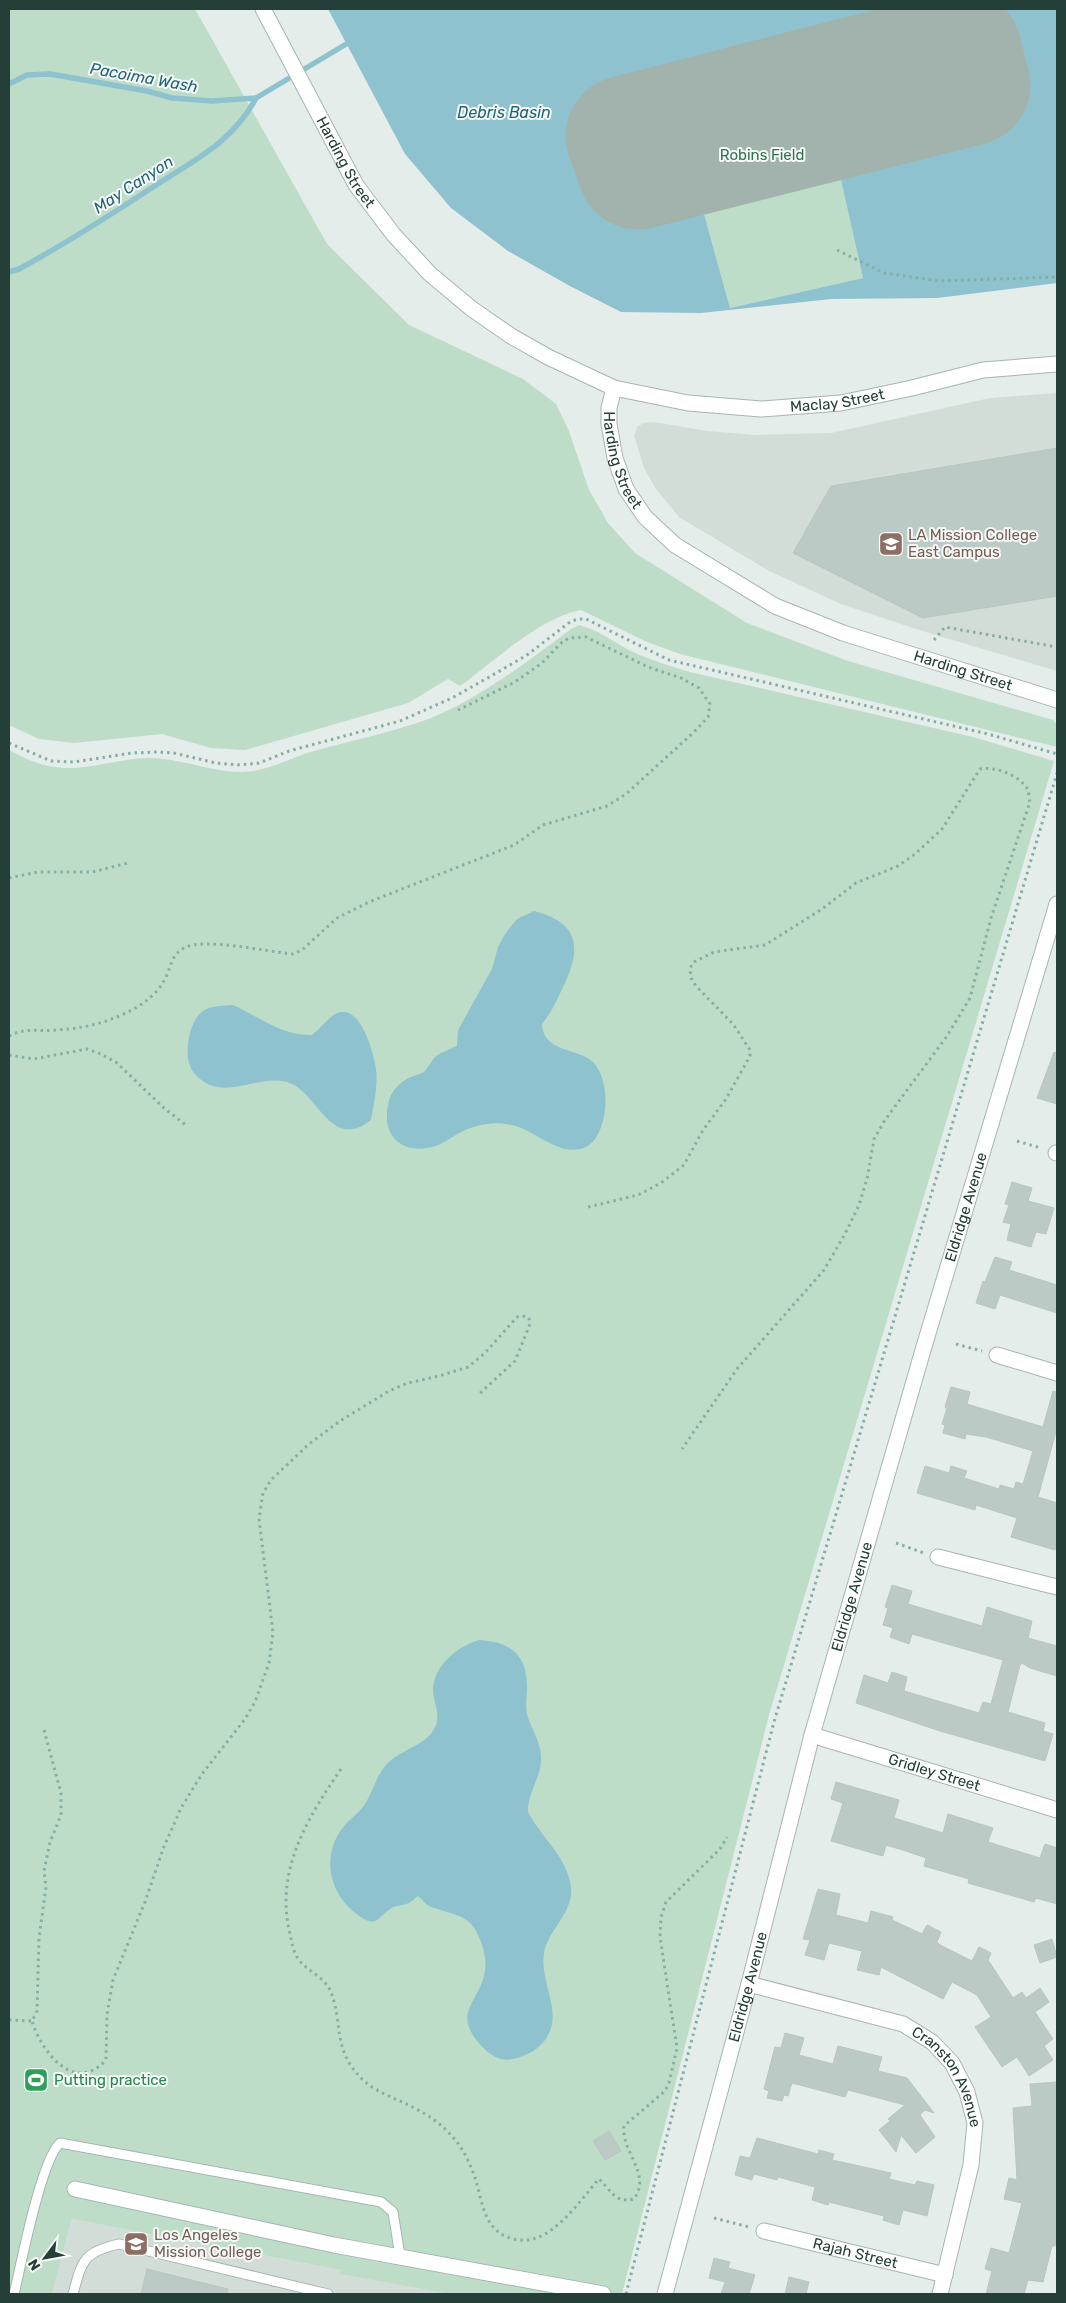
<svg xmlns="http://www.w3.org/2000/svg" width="1066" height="2303" font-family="Rubik,sans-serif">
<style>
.built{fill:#d2ddd8}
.green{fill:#beddc8}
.water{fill:#8fc2cf;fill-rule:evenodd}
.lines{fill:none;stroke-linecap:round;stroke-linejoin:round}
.stream{stroke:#8fc2cf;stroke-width:5.5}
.runway{stroke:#a2b3ae;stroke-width:121}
.building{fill:#bccac5;stroke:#b7c6c0}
.service-casing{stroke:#a7b5b0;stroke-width:11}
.minor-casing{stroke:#a7b5b0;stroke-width:17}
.tertiary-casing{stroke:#a7b5b0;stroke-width:17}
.path{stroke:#86afa4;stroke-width:3;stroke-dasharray:2.5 4;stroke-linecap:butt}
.service{stroke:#fff;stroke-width:9}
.minor{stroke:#fff;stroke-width:15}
.tertiary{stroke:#fff;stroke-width:15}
.labels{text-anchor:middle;stroke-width:4;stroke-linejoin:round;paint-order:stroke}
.park-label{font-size:15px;fill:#30734d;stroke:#f5f9f7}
.street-label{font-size:15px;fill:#243e38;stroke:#f5f9f7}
.education-label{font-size:15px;fill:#785e54;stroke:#f5f9f7;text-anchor:start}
.leisure-label{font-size:15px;fill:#27864d;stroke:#f5f9f7;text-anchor:start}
.water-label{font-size:16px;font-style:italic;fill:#216577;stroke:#f5f9f7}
</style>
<rect width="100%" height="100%" fill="#e4ede9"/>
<!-- built -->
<g class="built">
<polygon points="1057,393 1057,671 919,630 841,604 769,571 679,517 656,489 644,468 634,435 638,426 644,423 654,422 707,431 755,435 831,433 990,398"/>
<polygon points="72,2219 341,2270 341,2274 449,2294 52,2294"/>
</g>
<!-- green -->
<g class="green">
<path d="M9 9H195L327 244 409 325 523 379 556 404 569 431 589 490 608 523 635 553 747 623 848 661 1053 720 1057 725V747L680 654 647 642 581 610C541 617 493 662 460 686L448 679 408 703 245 750 211 748 162 734 74 743 39 739 9 725Z"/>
<polygon points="967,27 987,114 834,149 863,278 730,308 693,174 628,189 607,116"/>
<path d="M579 625C598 630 614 642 631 651 650 660 670 666 690 672L973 737 1054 761 769 1715 622 2294H449L340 2274 341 2270 72 2219 52 2294H9V750C24 758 38 765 55 767 87 772 120 757 152 758 186 759 220 776 253 771 270 769 296 756 314 751 350 741 388 733 423 721 475 702 527 662 571 629Z"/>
</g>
<!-- water -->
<g class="water">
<path d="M328 9H1057V283L937 298 831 299 701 313 621 312 568 285 508 251 451 208 405 154ZM967 27 987 114 834 149 863 278 730 308 693 174 628 189 607 116Z"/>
<path d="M534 911C580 923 582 948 563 987 557 1000 552 1012 542 1024 543 1053 579 1048 593 1062 607 1076 608 1107 602 1124 599 1135 592 1146 581 1149 554 1155 532 1126 506 1124 493 1122 478 1125 465 1130 456 1134 448 1141 438 1145 406 1157 381 1139 388 1105 390 1092 399 1082 411 1077 415 1075 421 1074 425 1071 429 1066 432 1060 436 1056 442 1052 450 1049 457 1046L458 1030 492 969 498 947 505 934 517 919Z"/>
<path d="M233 1005C260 1017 282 1036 312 1035 320 1029 327 1019 335 1014 360 1000 374 1054 376 1069 378 1085 374 1104 371 1120 331 1151 319 1096 292 1084 264 1071 229 1100 203 1081 197 1077 191 1071 189 1063 185 1048 190 1020 203 1011 212 1005 223 1006 233 1005Z"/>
<path d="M480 1640C511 1642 527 1655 527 1687 527 1696 525 1705 527 1714 531 1729 541 1742 541 1757 542 1777 527 1793 528 1812 542 1839 567 1856 571 1887 574 1912 548 1930 544 1953 539 1983 565 2013 545 2040 540 2046 535 2051 527 2054 519 2058 507 2062 498 2058 490 2055 483 2048 478 2042 454 2013 477 2003 484 1976 488 1960 483 1944 475 1929 465 1913 445 1913 429 1906 425 1904 422 1899 418 1896 414 1898 411 1903 406 1904 402 1906 396 1905 392 1908 377 1916 378 1930 358 1915 329 1894 320 1856 344 1826 350 1819 359 1813 365 1804 373 1792 376 1776 386 1765 399 1750 425 1746 434 1729 442 1716 433 1702 433 1689 434 1665 459 1645 480 1640Z"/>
</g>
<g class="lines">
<!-- stream -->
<g class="stream">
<polyline points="9,84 27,75 50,74 147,91 172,98 212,101 256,98 353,40"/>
<path d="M9 272 19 269C65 244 109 216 153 187 194 160 232 143 256 98"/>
</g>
<!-- runway -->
<polygon class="runway" points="961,50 970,85 638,169 626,136"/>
</g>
<!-- building -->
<g class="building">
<polygon points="1057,448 1057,596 923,618 793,553 831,486"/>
<polygon points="1054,1052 1057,1053 1057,1104 1037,1098"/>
<polygon points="1012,1182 1032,1188 1028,1201 1054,1208 1046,1234 1036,1232 1031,1247 1007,1240 1011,1224 1003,1222 1009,1205 1005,1204"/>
<polygon points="995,1257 1012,1262 1009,1270 1057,1285 1057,1313 1000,1295 995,1309 976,1303 983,1281 985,1282"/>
<polygon points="951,1387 970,1392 967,1404 1043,1427 1053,1391 1057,1392 1057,1428 1038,1497 1057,1503 1057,1542 1055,1550 1011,1537 1017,1518 976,1505 975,1510 917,1493 925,1466 949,1473 951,1466 967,1471 964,1478 999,1489 1000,1485 1014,1489 1016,1482 1023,1484 1033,1451 986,1437 966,1434 965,1439 943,1433 945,1425 942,1424 947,1408 945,1407"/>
<polygon points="892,1585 912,1591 908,1604 982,1626 987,1607 1032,1621 1028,1638 1057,1646 1057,1676 1030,1668 1022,1663 1020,1665 1008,1712 1045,1723 1043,1731 1053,1734 1045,1761 940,1731 856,1703 864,1675 888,1683 892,1672 907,1677 904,1691 979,1713 983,1702 991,1704 1003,1660 912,1634 909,1644 890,1637 893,1628 883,1625 888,1608 885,1607"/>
<polygon points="836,1782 899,1800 894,1818 943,1833 948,1814 993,1828 988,1842 1040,1858 1045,1844 1057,1848 1057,1904 1036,1898 1034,1902 968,1883 969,1879 924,1866 926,1858 906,1851 886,1845 883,1856 831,1841 843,1803 831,1799"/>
<polygon points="818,1889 840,1894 836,1915 868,1923 871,1911 893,1917 892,1920 922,1934 927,1925 941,1932 937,1942 940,1945 972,1961 979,1947 991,1953 988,1960 1013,1998 1022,1992 1026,1998 1040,1988 1049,2002 1035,2012 1053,2039 1044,2046 1053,2060 1029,2076 1017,2057 1002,2067 975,2027 991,2017 977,1995 952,1982 943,1999 881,1967 879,1975 857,1970 862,1951 829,1943 824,1960 805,1955 810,1940 803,1939"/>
<polygon points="1052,1939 1057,1957 1040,1963 1034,1945"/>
<polygon points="785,2033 804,2038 799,2055 833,2064 838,2046 882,2057 878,2071 907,2078 934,2113 925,2110 920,2115 935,2137 916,2153 901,2135 896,2152 879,2130 890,2121 888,2119 905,2105 848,2090 845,2097 792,2083 788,2096 784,2095 782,2101 767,2098 769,2091 764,2089 775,2047 781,2048"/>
<polygon points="1057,2082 1057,2235 1055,2246 1052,2246 1043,2282 1028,2280 1024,2294 986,2294 992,2271 985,2269 991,2248 1009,2253 1022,2203 1004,2199 1009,2178 1017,2180 1013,2108 1032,2106 1030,2084"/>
<polygon points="609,2131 621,2151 605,2160 593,2141"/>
<polygon points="757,2138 818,2154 819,2150 834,2154 832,2160 891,2173 889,2179 915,2185 917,2181 934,2185 927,2216 903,2210 899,2225 883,2220 884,2216 829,2202 828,2205 812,2200 815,2187 778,2177 777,2180 754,2174 752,2180 735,2175 740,2156 750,2158"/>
<polygon points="714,2258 730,2262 728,2268 755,2275 749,2294 721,2294 725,2282 709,2278"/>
<polygon points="147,2269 228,2289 227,2294 141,2294"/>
<polygon points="789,2277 809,2282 806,2294 785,2294"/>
</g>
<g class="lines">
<defs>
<g id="service">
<path d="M14 2294C21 2265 41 2160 60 2143L381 2202 393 2212 400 2256"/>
<path d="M73 2294C82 2261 83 2252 119 2244L328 2294"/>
</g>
<g id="minor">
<polyline points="1056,1153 1057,1153"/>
<polyline points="997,1355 1057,1373"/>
<polyline points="938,1557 1057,1587"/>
<path id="s1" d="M812 1735 1057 1810"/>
<path id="s2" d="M749 1984 903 2024 932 2042 952 2063 967 2092 975 2123 971 2165 940 2294"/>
<polyline points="75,2189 334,2245 603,2294"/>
<path id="s3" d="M764 2231 945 2275"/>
</g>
<g id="tertiary">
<path id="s4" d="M263 9 356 185 393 234 430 274 472 309 511 336 548 357 614 388 688 403 761 409 841 403 912 388 983 370 1057 364"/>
<path id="s5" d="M614 388 609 408V424L615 458 626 489 645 517 675 545 775 606 843 633 1057 700"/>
<path id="s6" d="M665 2294 749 1984 812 1735 923 1350 1057 904"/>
</g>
</defs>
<!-- service casing -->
<use href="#service" class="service-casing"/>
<!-- minor casing -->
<use href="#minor" class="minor-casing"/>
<!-- tertiary casing -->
<use href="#tertiary" class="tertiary-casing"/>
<!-- path -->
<g class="path">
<polyline points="837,250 884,273 939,281 1057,277"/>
<polyline points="934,640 945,627 1057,647"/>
<polyline points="9,743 51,761 74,762 132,753 157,752 174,753 216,763 240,765 259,763 289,751 400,721 452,698 491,676 527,655 570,622 578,619 586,619 669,660 988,734 1057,754"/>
<polyline points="9,878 38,872 92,872 128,863"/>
<path d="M9 1036C25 1027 40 1032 57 1030 75 1029 92 1026 109 1020 131 1012 156 999 166 977 171 966 172 954 184 948 204 937 268 952 293 954L302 950 337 918 369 902 514 845 543 825 607 806 626 794 693 733 708 717 710 704 699 688 681 678 648 667 586 637 569 638 561 643 542 663 515 682 458 710"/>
<polyline points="9,1055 34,1059 87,1049 101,1054 117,1063 164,1108 187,1126"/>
<polyline points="1017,1141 1041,1148"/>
<path d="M588 1207 638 1195 661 1183 684 1165 703 1130 726 1099 750 1056V1050L733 1024 696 986 691 978 690 968 694 962 714 952 765 945 822 909 856 883 898 866 915 854 942 829 980 769C995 766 1020 775 1028 790 1029 793 1029 799 1030 802L991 918 970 998 947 1036 885 1120 874 1139 867 1179 859 1205 845 1234 824 1270 737 1369 682 1449"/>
<polyline points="956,1344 982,1351"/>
<polyline points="896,1543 924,1553"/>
<path d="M44 1730 61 1793V1815L50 1842 44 1871 46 1887 39 1938 37 2011 32 2021C41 2051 74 2095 106 2060L107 2014 113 1980 145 1902 163 1849 181 1808 202 1774 245 1719 255 1702 269 1663 273 1632 259 1519 263 1493 271 1480 309 1444 340 1421 389 1391 408 1383 439 1376 468 1367 485 1353 517 1317 526 1316 529 1319 530 1324 515 1361 478 1395"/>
<path d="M341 1769C308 1817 276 1869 289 1929 291 1938 292 1947 296 1955 303 1970 323 1975 330 1990 344 2022 331 2047 361 2078 377 2094 397 2098 416 2109 432 2117 446 2128 457 2142 464 2151 469 2162 473 2172 483 2197 481 2232 514 2239 550 2248 578 2202 599 2179 611 2190 615 2204 634 2199 652 2174 621 2152 624 2126L665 2091 669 2083 677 2048 660 1937 661 1917 666 1902 720 1849 727 1837"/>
<polyline points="9,2020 32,2021"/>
<polyline points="714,2218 749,2227"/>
<polyline points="626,2294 774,1722 1057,773"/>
</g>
<!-- service -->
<use href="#service" class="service"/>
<!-- minor -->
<use href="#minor" class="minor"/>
<!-- tertiary -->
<use href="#tertiary" class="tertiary"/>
</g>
<!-- icons -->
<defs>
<symbol id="university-square" viewBox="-11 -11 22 22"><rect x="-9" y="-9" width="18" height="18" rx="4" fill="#8d6e63" stroke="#f5f9f7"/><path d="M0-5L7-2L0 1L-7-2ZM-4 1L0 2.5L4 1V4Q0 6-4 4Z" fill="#fff"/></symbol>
<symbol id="stadium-square" viewBox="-11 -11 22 22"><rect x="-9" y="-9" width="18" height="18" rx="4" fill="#2e9e5b" stroke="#f5f9f7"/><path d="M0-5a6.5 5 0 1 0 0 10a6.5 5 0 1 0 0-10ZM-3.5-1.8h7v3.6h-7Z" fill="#fff"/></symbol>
</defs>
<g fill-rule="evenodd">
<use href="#university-square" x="877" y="530" width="28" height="28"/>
<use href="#stadium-square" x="22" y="2066" width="28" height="28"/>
<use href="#university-square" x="122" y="2230" width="28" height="28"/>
</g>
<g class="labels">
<!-- park labels -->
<g class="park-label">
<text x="762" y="160">Robins Field</text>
</g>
<!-- street labels -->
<g class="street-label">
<text dy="5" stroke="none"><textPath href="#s4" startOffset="174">Harding Street</textPath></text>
<text dy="5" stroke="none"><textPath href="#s4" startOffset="758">Maclay Street</textPath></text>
<text dy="5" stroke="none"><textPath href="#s5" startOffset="75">Harding Street</textPath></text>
<text dy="5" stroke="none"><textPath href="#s5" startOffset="495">Harding Street</textPath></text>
<text dy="5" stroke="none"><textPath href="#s6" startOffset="1128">Eldridge Avenue</textPath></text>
<text dy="5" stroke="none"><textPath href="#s6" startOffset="722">Eldridge Avenue</textPath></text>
<text dy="5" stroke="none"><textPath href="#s1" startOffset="128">Gridley Street</textPath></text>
<text dy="5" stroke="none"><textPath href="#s6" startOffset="318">Eldridge Avenue</textPath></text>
<text dy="5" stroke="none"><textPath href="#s2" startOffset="231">Cranston Avenue</textPath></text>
<text dy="5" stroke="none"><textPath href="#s3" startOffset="94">Rajah Street</textPath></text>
</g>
<!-- education labels -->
<g class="education-label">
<text x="908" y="540">LA Mission College<tspan x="908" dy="17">East Campus</tspan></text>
<text x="154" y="2240">Los Angeles<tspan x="154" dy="17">Mission College</tspan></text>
</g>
<!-- leisure labels -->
<g class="leisure-label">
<text x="54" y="2085">Putting practice</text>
</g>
<!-- water labels -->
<g class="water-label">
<text transform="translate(144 77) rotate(10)" y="6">Pacoima Wash</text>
<text x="504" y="118">Debris Basin</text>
<text transform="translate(133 184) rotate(-33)" y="6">May Canyon</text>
</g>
</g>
<!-- border -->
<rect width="1066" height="2303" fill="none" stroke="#243e38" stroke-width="20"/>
<!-- north arrow -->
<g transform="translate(45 2258) rotate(238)" stroke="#f5f9f7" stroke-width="4" paint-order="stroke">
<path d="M0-4L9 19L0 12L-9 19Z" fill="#243e38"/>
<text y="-8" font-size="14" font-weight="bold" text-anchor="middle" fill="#243e38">N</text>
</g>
</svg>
